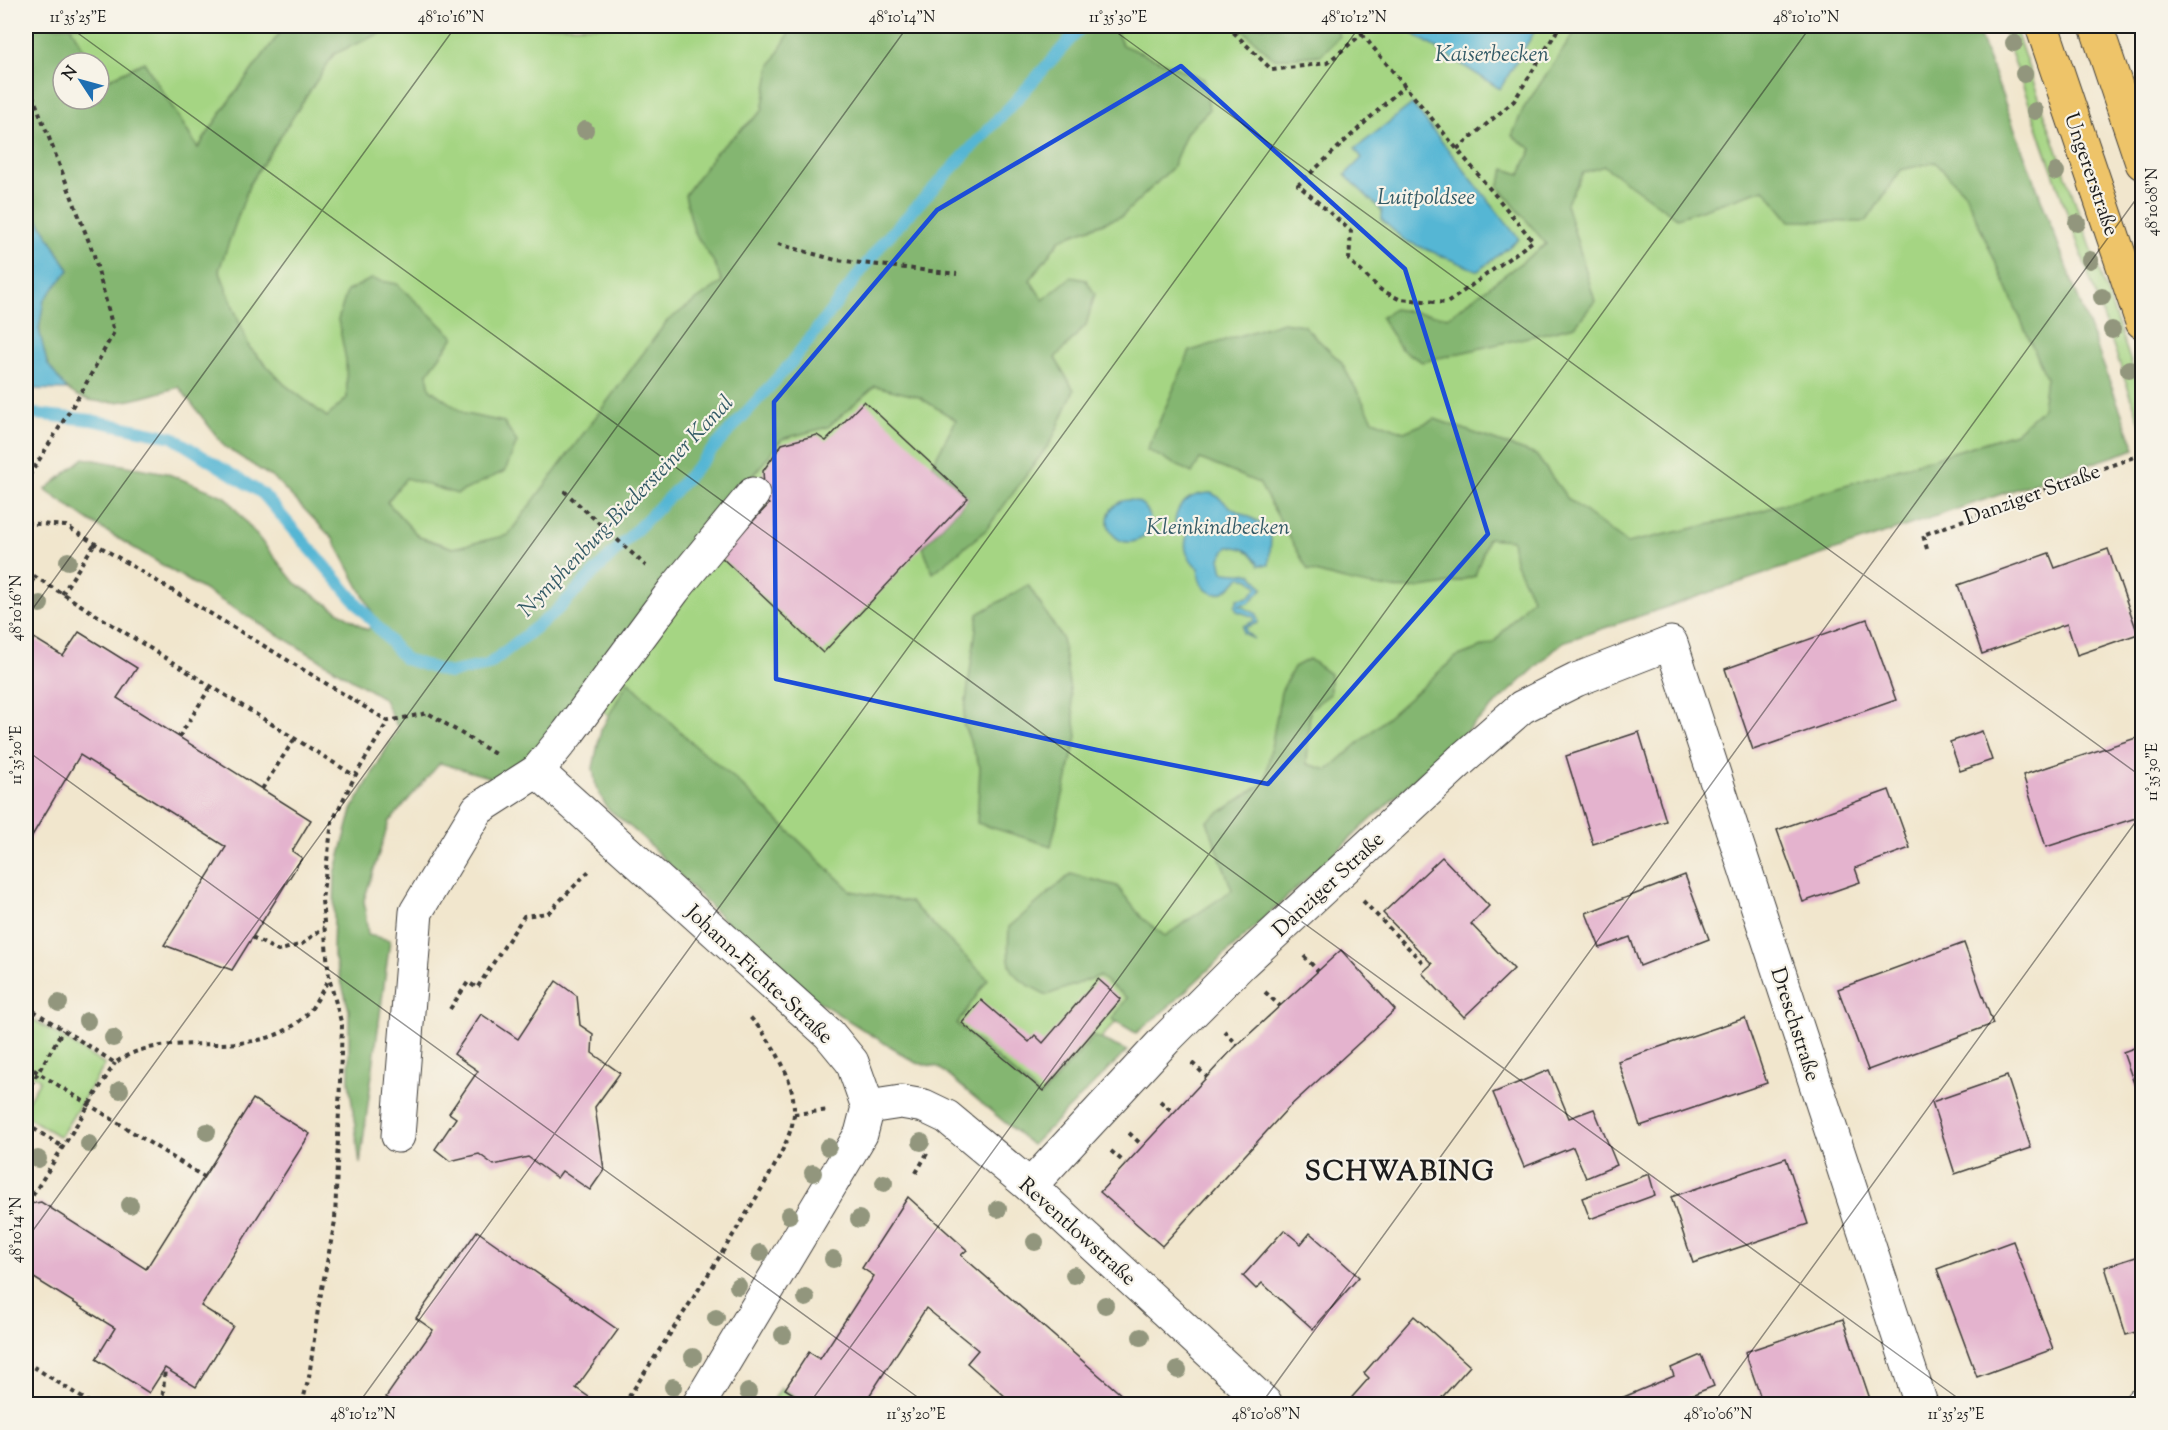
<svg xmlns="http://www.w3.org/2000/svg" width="2168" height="1430" font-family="'Sorts Mill Goudy',serif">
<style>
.green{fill:#a5d583;stroke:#607850;stroke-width:1.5}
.forest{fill:#84b671;stroke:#506946;stroke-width:1.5}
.water{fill:#55b6d4;stroke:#386978;stroke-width:1.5}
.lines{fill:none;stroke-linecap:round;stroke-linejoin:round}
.stream{stroke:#55b6d4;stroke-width:12}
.building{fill:#e4b3ce}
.minor-casing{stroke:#3c3a37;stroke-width:35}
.major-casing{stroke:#3c3a37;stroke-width:35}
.path{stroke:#3c3a37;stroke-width:4;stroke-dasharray:4.5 4.5;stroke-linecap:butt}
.minor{stroke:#fff;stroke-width:33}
.major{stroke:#eec469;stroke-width:33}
.tree{fill:#92967d}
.marked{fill:none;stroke:#1d4ed8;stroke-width:4.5;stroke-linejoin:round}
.ticks{fill:none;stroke:#1c1c1c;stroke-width:1.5;stroke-opacity:0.45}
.labels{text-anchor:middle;stroke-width:4.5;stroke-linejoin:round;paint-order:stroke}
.street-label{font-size:21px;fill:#1c1c1c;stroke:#f7f3e8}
.water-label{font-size:22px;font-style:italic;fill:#335a66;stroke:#f7f3e8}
.district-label{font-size:27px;font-weight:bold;letter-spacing:1.5px;fill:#1c1c1c;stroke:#f7f3e8}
.neatline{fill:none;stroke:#1c1c1c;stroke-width:2}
.ticks-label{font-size:15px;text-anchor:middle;fill:#1c1c1c}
</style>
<rect width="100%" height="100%" fill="#f7f3e8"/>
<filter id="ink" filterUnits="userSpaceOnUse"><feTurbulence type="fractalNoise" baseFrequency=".0167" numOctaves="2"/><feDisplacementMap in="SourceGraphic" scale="12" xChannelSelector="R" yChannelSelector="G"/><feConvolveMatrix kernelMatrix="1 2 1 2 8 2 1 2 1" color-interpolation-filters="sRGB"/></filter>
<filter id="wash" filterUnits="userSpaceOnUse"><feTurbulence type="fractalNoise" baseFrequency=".008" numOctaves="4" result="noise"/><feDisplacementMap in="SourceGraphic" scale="24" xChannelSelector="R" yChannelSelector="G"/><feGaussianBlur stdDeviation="1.35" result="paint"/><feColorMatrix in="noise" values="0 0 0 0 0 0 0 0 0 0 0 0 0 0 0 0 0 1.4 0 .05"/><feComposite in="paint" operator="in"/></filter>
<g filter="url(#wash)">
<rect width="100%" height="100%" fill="#f1e6cd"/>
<!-- green -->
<g class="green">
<polygon points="70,26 1965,26 2130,445 1542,617 1190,944 1040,1102 791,905 592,699 453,548 419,537 387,502 402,483 336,409 327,417 284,384 249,347 219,270 221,265 152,168 99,77 99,63 91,63"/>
<polygon points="2002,26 2014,26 2142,394 2142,428"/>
<polygon points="31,1018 105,1065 60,1137 26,1116 26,1104 40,1080 26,1070 26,1027"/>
<polygon points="781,1388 808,1404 771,1404"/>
</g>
<!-- forest -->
<g class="forest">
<path d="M26 26H70L91 63H63V99H99V77L103 82 144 62 198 148 229 101 285 26H396L334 54 250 183 219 270 249 347 284 384 327 417 347 398 346 360 338 320 347 291 371 279 397 284 454 337 427 374 430 389 465 414 504 422 517 442 505 471 457 494 406 478 387 502 419 537 453 548 508 535 667 321 722 282 715 264 694 232 685 195 716 152 762 111 770 67 789 33 800 26H1114L1122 45 1204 79 1209 110 1187 132 1172 168 1122 216 1061 239 1030 280 1043 300 1071 277 1086 280 1095 294 1086 325 1055 358 1074 390 1052 440 986 530 933 573 923 547 968 498 932 465 956 420 919 397 875 386 828 427 782 439 557 728 505 782 440 763 389 822 364 900 368 935 390 940 360 1164 349 1081V1010L333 952 335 874 352 810 398 728 383 698 91 522 45 490 84 458 166 473 226 497 295 583 367 630 377 621 333 539 276 480 225 447 179 387C150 395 120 407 89 400 49 390 32 339 43 302 47 291 62 279 69 270L36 216 26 192Z"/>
<polygon points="1239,26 1334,26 1340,36 1321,55 1274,59"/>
<path d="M1579 26H1976L2135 449 1563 642 1167 1008 1136 1033 1112 1019 1127 998 1099 976 1047 995C1007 975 1007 971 1009 927L1071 874 1117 886 1142 918 1165 936 1232 890 1207 821 1265 782 1281 692 1294 667 1309 659 1330 674V694L1310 709 1307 764 1328 770 1456 657 1493 643 1532 598 1515 562 1512 540 1488 538 1475 576C1411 598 1371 588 1308 570L1259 483 1200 459 1192 473 1147 450 1190 351 1283 322 1303 325 1341 362 1373 420 1404 432 1435 419 1536 455 1568 499 1627 543 1734 519 2015 433 2042 409 2046 377 1965 193 1935 162 1901 170 1866 222 1790 221 1764 189 1677 218 1604 166 1583 173 1566 204 1595 301 1575 326 1422 362 1401 349 1381 318 1394 309 1448 317 1546 244 1498 186 1505 169 1520 174 1532 149 1512 136 1523 109Z"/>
<polygon points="1028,585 1062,638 1077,736 1051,846 977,823 980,767 963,723 978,614"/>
<polygon points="628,681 692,743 733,777 851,891 910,902 988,979 957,1024 1041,1096 1094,1036 1127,1051 1032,1145 938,1067 916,1063 781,978 640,835 607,808 596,787 593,768 601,730"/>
</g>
<!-- water -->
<g class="water">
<polygon points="1401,26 1538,26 1500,89"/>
<polygon points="1412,104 1519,239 1478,271 1404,240 1382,220 1382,211 1345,175 1362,158 1355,149"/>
<polygon points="26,192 36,216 69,270 44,300 39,329 47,363 67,390 26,389"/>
<path d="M1211 493C1221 497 1226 505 1235 510 1250 518 1264 521 1271 538L1269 565H1259C1253 552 1242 546 1228 547L1220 558 1223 572 1252 574 1263 588 1249 603 1239 605 1257 614 1258 623 1246 627V632L1254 639 1243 633V626L1254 621V617L1237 611 1235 606 1238 599 1249 597 1258 587 1250 579 1240 577C1235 582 1231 588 1225 591 1209 600 1196 583 1199 568 1182 556 1182 540 1193 524L1189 523 1179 528 1175 524C1175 503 1192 493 1211 493Z"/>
<circle cx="1129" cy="521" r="21"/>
</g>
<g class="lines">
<!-- stream -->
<polyline class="stream" points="26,413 91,420 172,437 263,494 405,659 449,673 488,665 554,613 674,492 792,362 884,241 1018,98 1082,26"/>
</g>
<g id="blocks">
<!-- building -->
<g class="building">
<polygon points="864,401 968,498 823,653 720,556 769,504 765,501 763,471 782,444 817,435 826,441"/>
<polygon points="2108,549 2138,634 2077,655 2067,624 1982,654 1958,585 2049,553 2055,568"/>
<polygon points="1867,619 1896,700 1753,750 1725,669"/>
<polygon points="79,632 137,668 117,698 311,820 292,851 302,858 232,970 164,945 226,847 80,755 26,846 26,650 34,638 63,656"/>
<polygon points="1982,731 1992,760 1960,771 1950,742"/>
<polygon points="1639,732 1666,821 1593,844 1566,756"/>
<polygon points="2142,736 2142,816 2046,847 2023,775"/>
<polygon points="1889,790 1910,848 1855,868 1860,882 1803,902 1777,830"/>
<polygon points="1442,857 1489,906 1471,924 1514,969 1464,1017 1422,973 1432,964 1383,913"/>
<polygon points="1685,875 1709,939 1640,966 1630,937 1600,948 1586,913"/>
<polygon points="1964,943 1993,1024 1868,1070 1838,989"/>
<polygon points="1341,950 1395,1010 1288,1108 1162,1246 1100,1192 1232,1050"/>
<polygon points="1098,979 1121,999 1043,1091 962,1023 981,1000 1029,1042 1035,1035 1043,1043"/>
<polygon points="556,981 577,996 580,1025 593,1034 592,1053 620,1073 595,1107 604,1170 590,1190 562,1171 557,1178 528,1157 494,1165 479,1154 450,1161 435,1149 456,1118 449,1113 478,1071 454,1054 481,1014 518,1039"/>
<polygon points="1745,1018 1767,1083 1640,1126 1618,1061"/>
<polygon points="2142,1045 2142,1106 2123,1052"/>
<polygon points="1549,1070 1569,1118 1594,1109 1617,1165 1586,1178 1573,1147 1524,1167 1493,1093"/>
<polygon points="2007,1076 2031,1148 1955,1174 1932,1102"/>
<polygon points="253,1099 310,1134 201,1306 233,1326 196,1387 165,1368 149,1393 96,1359 115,1328 26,1273 26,1192 30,1195 27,1202 30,1204 41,1202 146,1269"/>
<polygon points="1786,1158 1808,1224 1693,1263 1671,1197"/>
<polygon points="1649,1174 1655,1195 1590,1219 1582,1198"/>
<polygon points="908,1197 967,1250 961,1255 1132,1404 1014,1404 967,1363 978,1350 926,1308 864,1404 810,1404 785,1389 809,1352 820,1359 874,1276 862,1268"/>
<polygon points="1284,1230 1301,1244 1310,1233 1359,1277 1313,1329 1262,1283 1256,1289 1243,1276"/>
<polygon points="477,1231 618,1330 576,1388 599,1404 396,1404 386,1397 433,1330 416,1318"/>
<polygon points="2013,1241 2053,1349 1977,1377 1937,1269"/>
<polygon points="2142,1255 2142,1330 2126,1335 2105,1267"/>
<polygon points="1414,1316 1470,1366 1436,1404 1346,1404 1369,1378 1364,1373"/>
<polygon points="1843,1319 1871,1402 1863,1404 1763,1404 1745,1352"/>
<polygon points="1701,1355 1714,1386 1684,1398 1687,1404 1621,1404 1619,1399 1674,1376 1671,1368"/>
</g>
</g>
</g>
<g filter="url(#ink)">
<use href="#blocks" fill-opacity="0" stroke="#3c3a37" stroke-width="1.5"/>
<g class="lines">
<defs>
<g id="minor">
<polyline points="537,771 829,1034 852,1062 868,1107 861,1134 699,1404"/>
<polyline points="868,1107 901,1102 924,1106 947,1117 1030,1186 1266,1404"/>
<polyline points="398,1136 416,912 478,809 537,771 568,733 674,590 753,494"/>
<polyline points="1030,1186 1166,1039 1240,965 1460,761 1522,707 1576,680 1671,643 1921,1404"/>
<polyline points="2141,1404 2142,1404"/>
</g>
<g id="major">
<polyline points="2042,26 2142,322"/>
<polyline points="2096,26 2142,163"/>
</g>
</defs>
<!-- minor casing -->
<use href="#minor" class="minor-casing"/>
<!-- major casing -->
<use href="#major" class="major-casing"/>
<!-- path -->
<g class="path">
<polyline points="1227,26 1272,70 1327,63 1362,34 1360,26"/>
<polyline points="1362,34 1533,241 1447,303 1399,299 1381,290 1349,260 1351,231 1298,185 1404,86"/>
<polyline points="26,78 94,255 114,332 82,391 26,481"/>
<polyline points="1457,149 1514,101 1560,26"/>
<polyline points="778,244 836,260 957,274"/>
<polyline points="564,491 646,566"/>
<polyline points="26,523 66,526 388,721 428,713 495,754"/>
<polyline points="1927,549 1923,535 2142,454"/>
<polyline points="26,571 355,776"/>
<polyline points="26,590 35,577"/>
<polyline points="62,594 95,543"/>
<polyline points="179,737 211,686"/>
<polyline points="262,789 295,738"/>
<polyline points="1363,901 1425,965"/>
<polyline points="252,937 278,951 302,944 324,927"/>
<polyline points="1304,956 1318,971"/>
<polyline points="1265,992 1280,1006"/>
<path d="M26 1006 115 1063C168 1023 254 1069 307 1014 316 1004 322 990 329 979"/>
<polyline points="450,1009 468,982 477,988 524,916 548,913 591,869"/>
<polyline points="26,1021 32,1010"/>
<polyline points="1224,1031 1238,1045"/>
<polyline points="1192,1063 1207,1077"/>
<polyline points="26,1065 204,1177"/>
<polyline points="26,1093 63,1030"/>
<polyline points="1160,1101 1173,1112"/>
<polyline points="794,1114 829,1110"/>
<polyline points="26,1124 63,1147"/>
<polyline points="1129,1133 1142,1145"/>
<polyline points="1111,1151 1125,1163"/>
<polyline points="916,1173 929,1150"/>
<polyline points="28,1203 115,1063"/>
<polyline points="26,1362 92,1404"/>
<polyline points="162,1404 165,1368"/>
<polyline points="302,1404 309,1377 318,1309 335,1221 342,1025 329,978 322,900 332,822 355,776 388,721"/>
<path d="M624 1404C662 1346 701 1287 738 1227 754 1201 793 1142 794 1113 795 1077 771 1039 748 1015"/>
</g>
<!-- minor -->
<use href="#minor" class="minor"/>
<!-- major -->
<use href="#major" class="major"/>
</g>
<!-- trees -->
<g class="tree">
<circle cx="2014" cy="43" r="9"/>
<circle cx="2024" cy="74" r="9"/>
<circle cx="2035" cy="111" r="9"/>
<circle cx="585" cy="130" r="9"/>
<circle cx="2056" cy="172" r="9"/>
<circle cx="2077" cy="223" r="9"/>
<circle cx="2090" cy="260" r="9"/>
<circle cx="2102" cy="297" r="9"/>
<circle cx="2112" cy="330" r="9"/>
<circle cx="2129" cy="369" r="9"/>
<circle cx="68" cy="561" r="9"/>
<circle cx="40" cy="604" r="9"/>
<circle cx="59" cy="1003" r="9"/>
<circle cx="87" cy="1021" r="9"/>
<circle cx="113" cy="1038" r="9"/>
<circle cx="120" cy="1090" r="9"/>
<circle cx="207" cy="1132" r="9"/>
<circle cx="921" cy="1142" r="9"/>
<circle cx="89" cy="1144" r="9"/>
<circle cx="828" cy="1147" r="9"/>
<circle cx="38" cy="1159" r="9"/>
<circle cx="813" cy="1173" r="9"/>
<circle cx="884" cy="1183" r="9"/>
<circle cx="130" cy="1205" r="9"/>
<circle cx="998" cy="1209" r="9"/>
<circle cx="789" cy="1215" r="9"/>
<circle cx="859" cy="1219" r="9"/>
<circle cx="1035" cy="1242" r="9"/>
<circle cx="760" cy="1253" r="9"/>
<circle cx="833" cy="1259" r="9"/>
<circle cx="1074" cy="1275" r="9"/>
<circle cx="738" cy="1286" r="9"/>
<circle cx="806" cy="1298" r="9"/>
<circle cx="1105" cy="1305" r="9"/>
<circle cx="716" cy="1318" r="9"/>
<circle cx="783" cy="1335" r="9"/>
<circle cx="1141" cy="1337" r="9"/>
<circle cx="693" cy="1357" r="9"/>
<circle cx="1178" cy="1370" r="9"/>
<circle cx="673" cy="1387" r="9"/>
<circle cx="748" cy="1392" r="9"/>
</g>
</g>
<!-- marked area -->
<path class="marked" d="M1181 66 1405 269 1488 534 1268 784 1097 750 776 679 774 402 937 210Z"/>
<!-- ticks -->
<path class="ticks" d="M68 26 1966 1404M1108 26 2142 777M26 618 456 26M26 750 927 1404M26 1240 908 26M358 1404 1360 26M809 1404 1811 26M1261 1404 2142 191M1713 1404 2142 813"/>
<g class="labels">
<!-- street labels -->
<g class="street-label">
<text transform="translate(2092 174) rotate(71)" y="7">Ungererstraße</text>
<text transform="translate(2032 494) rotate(-20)" y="7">Danziger Straße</text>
<text transform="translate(1328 884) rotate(-43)" y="7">Danziger Straße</text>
<text transform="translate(760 974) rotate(43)" y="7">Johann-Fichte-Straße</text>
<text transform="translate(1796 1024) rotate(72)" y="7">Dreschstraße</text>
<text transform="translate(1078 1231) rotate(42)" y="7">Reventlowstraße</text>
</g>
<!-- water labels -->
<g class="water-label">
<text x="1492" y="61">Kaiserbecken</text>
<text x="1426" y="204">Luitpoldsee</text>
<text transform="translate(625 505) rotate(-46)" y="8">Nymphenburg-Biedersteiner Kanal</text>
<text x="1218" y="534">Kleinkindbecken</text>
</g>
<!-- district labels -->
<g class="district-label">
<text x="1400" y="1180">SCHWABING</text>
</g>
</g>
<!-- margin -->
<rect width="2168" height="1430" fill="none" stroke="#f7f3e8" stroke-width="66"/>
<!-- north arrow -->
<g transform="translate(81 81) rotate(306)"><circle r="28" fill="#f7f3e8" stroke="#9f9d96" stroke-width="1.5"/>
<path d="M0-4.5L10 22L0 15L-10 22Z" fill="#1f6fb2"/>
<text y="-9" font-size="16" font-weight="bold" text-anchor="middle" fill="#1c1c1c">N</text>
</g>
<rect x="33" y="33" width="2102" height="1364" class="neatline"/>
<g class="ticks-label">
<text x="78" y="22">11°35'25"E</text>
<text x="451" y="22">48°10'16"N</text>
<text x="902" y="22">48°10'14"N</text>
<text x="1118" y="22">11°35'30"E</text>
<text x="1354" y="22">48°10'12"N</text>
<text x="1806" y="22">48°10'10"N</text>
<text transform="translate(2152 202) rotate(-90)" y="5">48°10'08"N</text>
<text transform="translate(16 608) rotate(-90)" y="5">48°10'16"N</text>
<text transform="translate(16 755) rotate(-90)" y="5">11°35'20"E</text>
<text transform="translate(2152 772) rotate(-90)" y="5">11°35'30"E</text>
<text transform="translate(16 1230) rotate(-90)" y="5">48°10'14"N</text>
<text x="363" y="1419">48°10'12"N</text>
<text x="916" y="1419">11°35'20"E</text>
<text x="1266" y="1419">48°10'08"N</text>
<text x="1718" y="1419">48°10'06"N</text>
<text x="1956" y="1419">11°35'25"E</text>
</g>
</svg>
